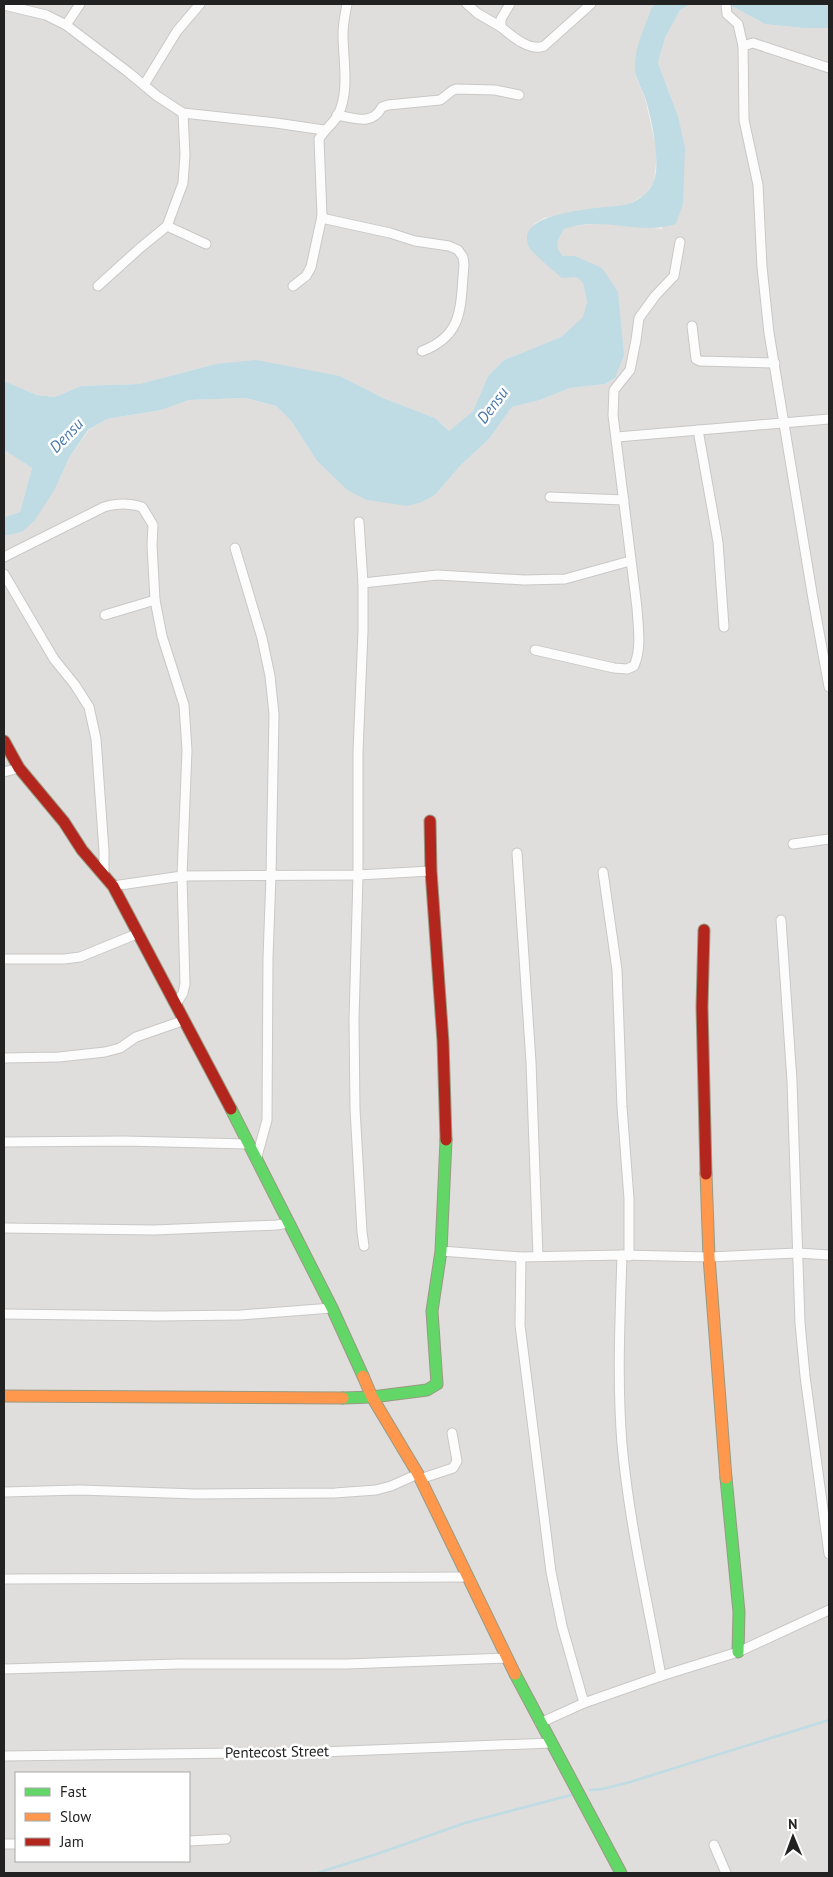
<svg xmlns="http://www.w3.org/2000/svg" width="833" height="1877" font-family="'PT Sans',sans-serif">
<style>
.residential{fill:#dfdedc;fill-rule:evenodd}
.water{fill:#bfdbe3}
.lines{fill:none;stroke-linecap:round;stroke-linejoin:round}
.stream{stroke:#bfdbe3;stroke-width:2.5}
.street-casing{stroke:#c9c8c7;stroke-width:11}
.fast-casing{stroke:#999a82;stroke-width:13}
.slow-casing{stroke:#999a82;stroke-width:13}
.jam-casing{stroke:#999a82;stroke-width:13}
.street{stroke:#fdfcfc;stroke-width:9}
.fast{stroke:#63d668;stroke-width:11}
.slow{stroke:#ff974d;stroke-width:11}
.jam{stroke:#b3261e;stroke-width:11}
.labels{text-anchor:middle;stroke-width:5;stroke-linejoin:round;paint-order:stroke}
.street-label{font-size:15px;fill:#222;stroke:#fff}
.water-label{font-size:16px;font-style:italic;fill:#4a7aab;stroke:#fff}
</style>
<rect width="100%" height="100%" fill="#f0eeeb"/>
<!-- residential -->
<g class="residential">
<polygon points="4,4 655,4 652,7 636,78 645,98 657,153 654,182 645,194 630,204 568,213 544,218 534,224 583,283 587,302 584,317 561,337 504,360 488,376 473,411 449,431 435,418 383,398 340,376 216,364 139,384 81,386 55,397 37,395 4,381"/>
<path d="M690 4H728L765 24 803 28H829V1873H4V536L22 532 55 489 69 458 89 430 107 419 161 410 189 400 245 398 276 406 292 422 317 461 347 490 422 502 435 495 460 466 489 439 512 407 540 400 570 388 605 384 615 378 576 256H563L558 250 556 243 564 229 572 226 605 223 662 229 678 116 658 63 665 38 680 10ZM16 1773H189V1861H16Z"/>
<polygon points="4,450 32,468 20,512 4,517"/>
</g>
<!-- water -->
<g class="water">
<path d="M655 4H690L680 10 665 38 658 63 678 116 685 148 683 204 676 224C641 236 602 215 564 229 558 240 553 246 563 256H575L602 268 618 292 624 355 615 378 605 384 570 388 540 400 512 407 489 439 460 466 435 495 422 502 407 506 367 500 347 490 317 461 292 422 276 406 245 398 189 400 161 410 107 419 88 430 69 458 55 489 35 520 22 532 4 536V517L20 512 32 468 4 450V381L37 395 55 397 81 386 139 384 216 364 256 360 340 376 383 398 435 418 449 431 473 411 488 376 504 360 561 337 583 317 587 302 583 283 577 277 562 278C555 272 532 253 529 247 512 209 608 209 628 204 634 203 642 197 647 192 649 189 652 186 653 183 662 166 651 115 645 97 641 87 636 80 635 69 634 48 645 27 652 7Z"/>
<polygon points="728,4 829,4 829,28 803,28 765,24"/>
</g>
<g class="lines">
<!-- stream -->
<g class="stream">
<polyline points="590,1790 603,1789 630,1782 829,1720"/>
<polyline points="317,1873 374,1855 465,1823 571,1795"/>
</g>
<defs>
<g id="street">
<path d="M347 4C345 14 343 24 343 34 343 60 350 91 338 115 333 124 324 130 319 139L322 216 326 219 390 233 415 241 449 246 458 250 463 257 464 265C460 305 465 335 422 351"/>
<polyline points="467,4 477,13 501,27"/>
<path d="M510 4 501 19V27C512 36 530 52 544 46L591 4"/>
<polyline points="726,4 727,14 738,24 743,46 744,120 758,185 762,267 769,333 813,599 829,687"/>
<polyline points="4,5 46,15 66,25 128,72 157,96 183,113 276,123 324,130"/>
<polyline points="66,25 80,4"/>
<polyline points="743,46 753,43 829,68"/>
<polyline points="144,85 177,31 200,4"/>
<path d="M337 115C355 118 372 126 382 107L388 105 440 100C446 97 449 91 456 89L495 90 519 95"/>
<polyline points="167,226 206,244"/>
<polyline points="98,286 140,248 167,226 183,183 185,155 183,113"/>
<polyline points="293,286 306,276 311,267 322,216"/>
<polyline points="692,326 696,359 700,361 775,363"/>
<polyline points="698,430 718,542 724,627"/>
<polyline points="617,437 829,419"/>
<polyline points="550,497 624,500"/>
<polyline points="359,522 363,583 363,631 358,752 358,875 354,1020 355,1109 362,1232 364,1246"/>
<polyline points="235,548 262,638 270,676 274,714 271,875 268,958 267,1120 256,1160"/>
<path d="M4 557 104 507C118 503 128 503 142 507L153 525 152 545 155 600 162 636 184 705 187 750 182 876 185 984 183 993 176 1004"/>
<polyline points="4,574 54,659 75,685 89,707 96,739 104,851 104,875"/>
<polyline points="363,583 437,575 524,580 565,579 630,561"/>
<polyline points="105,615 155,600"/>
<path d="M535 650 614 668 627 669 634 666C642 648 638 627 637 608L613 415 614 390 630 370 636 340 639 318 655 296 674 276 680 242"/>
<polyline points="4,772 19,768"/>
<polyline points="793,844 829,839"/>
<polyline points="517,853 531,1062 538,1256"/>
<polyline points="603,872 617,970 622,1107 629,1199 629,1256"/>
<polyline points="113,886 182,876 358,875 431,871"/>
<polyline points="781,920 792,1081 800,1323 805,1376 829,1554"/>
<polyline points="4,959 64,959 80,957 139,933"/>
<polyline points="4,1058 59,1057 105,1052 120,1048 136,1037 185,1020"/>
<polyline points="4,1142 124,1141 248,1144"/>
<polyline points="4,1228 154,1230 277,1225 288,1223"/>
<polyline points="441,1251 521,1257 622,1255 709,1257 798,1253 829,1255"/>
<path d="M622 1255C620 1319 617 1381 622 1444 629 1522 647 1599 661 1676"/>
<polyline points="521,1257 520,1325 551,1572 562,1626 584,1703"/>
<polyline points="4,1314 159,1316 241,1315 332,1308"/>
<polyline points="420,1479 453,1468 457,1461 452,1433"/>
<polyline points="4,1492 80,1490 196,1494 335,1493 376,1490 391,1486 418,1474"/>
<polyline points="4,1579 467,1577"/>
<polyline points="4,1669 179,1664 347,1664 507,1658"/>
<polyline points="540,1723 584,1703 661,1676 738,1652 829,1610"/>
<polyline points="4,1756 321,1752 551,1743"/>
<polyline points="189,1841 226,1839"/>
<polyline points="4,1844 16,1844"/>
<polyline points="714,1845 726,1873"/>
</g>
<g id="fast">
<polyline points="231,1109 332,1308 363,1376"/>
<polyline points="343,1398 372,1397 427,1390 437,1384 432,1311 441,1251 446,1140"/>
<polyline points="726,1478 739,1612 738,1652"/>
<polyline points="515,1674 621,1873"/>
</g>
<g id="slow">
<polyline points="706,1174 709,1257 726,1478"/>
<polyline points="363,1376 372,1397 418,1474 515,1674"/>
<polyline points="4,1396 343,1398"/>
</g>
<g id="jam">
<polyline points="4,741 19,768 64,822 82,850 113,886 231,1109"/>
<polyline points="430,821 431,871 443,1042 446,1140"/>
<polyline points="704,930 702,1007 706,1174"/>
</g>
</defs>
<!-- street casing -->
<use href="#street" class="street-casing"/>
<!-- fast casing -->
<use href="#fast" class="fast-casing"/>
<!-- slow casing -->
<use href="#slow" class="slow-casing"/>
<!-- jam casing -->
<use href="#jam" class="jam-casing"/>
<!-- street -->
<use href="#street" class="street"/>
<!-- fast -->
<use href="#fast" class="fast"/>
<!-- slow -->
<use href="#slow" class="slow"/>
<!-- jam -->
<use href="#jam" class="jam"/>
</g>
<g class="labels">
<!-- street labels -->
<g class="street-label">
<text transform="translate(277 1752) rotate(-1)" y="5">Pentecost Street</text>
</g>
<!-- water labels -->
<g class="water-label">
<text transform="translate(492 405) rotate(-53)" y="6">Densu</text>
<text transform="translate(66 435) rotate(-46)" y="6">Densu</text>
</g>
</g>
<!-- border -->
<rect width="833" height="1877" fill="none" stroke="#222222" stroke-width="10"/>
<!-- legend -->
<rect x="15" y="1772" width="175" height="90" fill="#ffffff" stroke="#a7a7a7"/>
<rect x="25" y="1788" width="25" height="8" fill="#63d668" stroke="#a7a7a7"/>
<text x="60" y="1797" font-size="15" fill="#222222">Fast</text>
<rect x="25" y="1813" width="25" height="8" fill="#ff974d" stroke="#a7a7a7"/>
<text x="60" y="1822" font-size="15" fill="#222222">Slow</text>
<rect x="25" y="1838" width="25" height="8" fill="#b3261e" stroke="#a7a7a7"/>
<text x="60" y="1847" font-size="15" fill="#222222">Jam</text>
<!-- north arrow -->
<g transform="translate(793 1837) rotate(359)" stroke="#ffffff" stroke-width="4" paint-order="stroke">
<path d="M0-4L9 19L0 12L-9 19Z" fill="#222222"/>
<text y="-8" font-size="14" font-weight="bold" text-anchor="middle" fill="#222222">N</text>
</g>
</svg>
